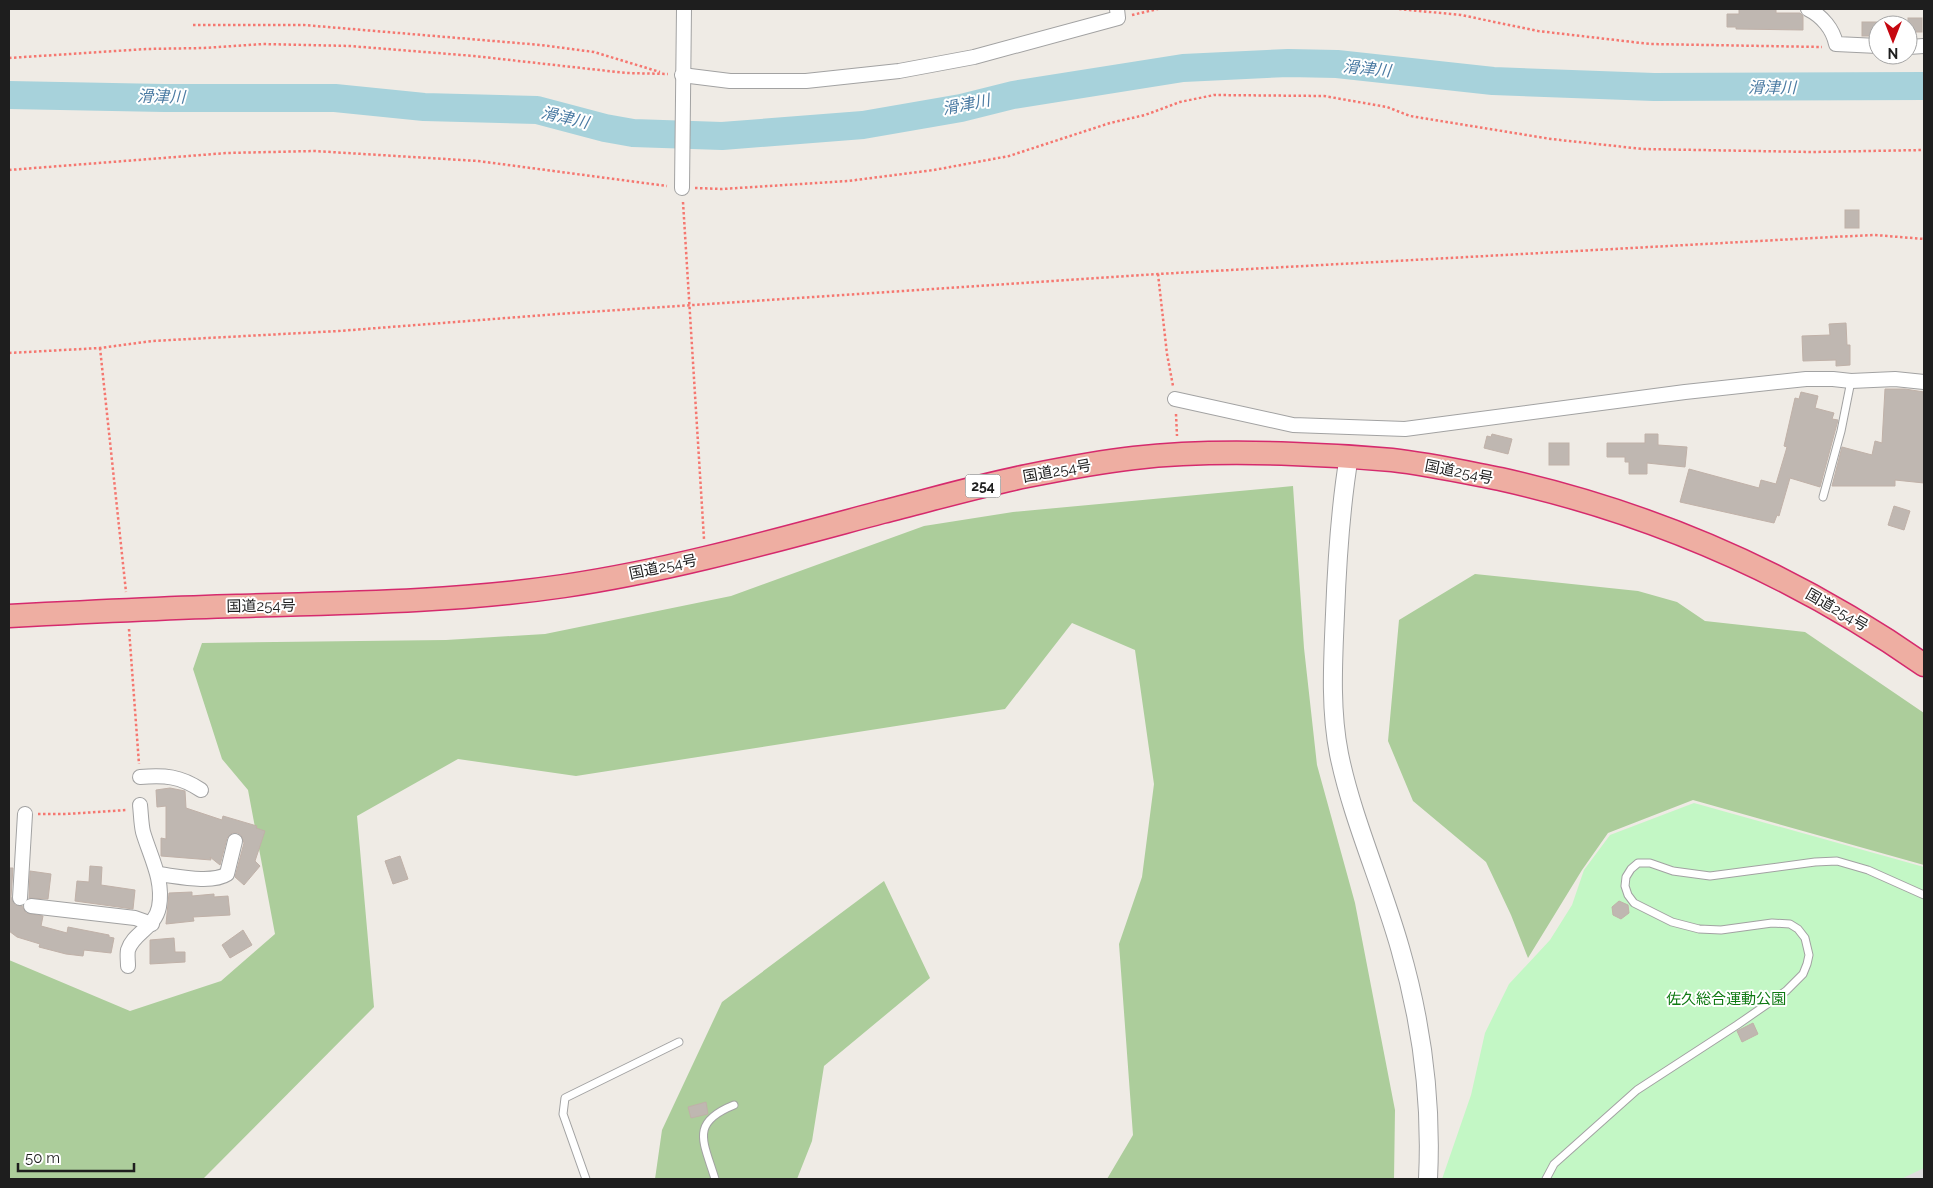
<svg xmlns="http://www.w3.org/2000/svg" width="1933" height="1188" font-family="Raleway,'Noto Sans JP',sans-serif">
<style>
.forest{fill:#accd9b}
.park{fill:#c3f7c5}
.parking{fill:#dedede}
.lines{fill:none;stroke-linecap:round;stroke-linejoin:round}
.river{stroke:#a7d2db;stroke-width:28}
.building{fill:#bfb7b1;stroke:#c0b1a8}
.service-casing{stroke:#a2a2a2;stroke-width:9}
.minor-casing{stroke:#a2a2a2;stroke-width:16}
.tertiary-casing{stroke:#a2a2a2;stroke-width:20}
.trunk-casing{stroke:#d52a6d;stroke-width:25}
.path{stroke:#f57770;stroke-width:2.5;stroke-dasharray:2.5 2.5;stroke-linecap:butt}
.service{stroke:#fff;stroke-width:7}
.minor{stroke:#fff;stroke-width:14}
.tertiary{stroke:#fff;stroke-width:18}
.trunk{stroke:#eeaea2;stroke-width:22}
.labels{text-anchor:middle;stroke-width:4;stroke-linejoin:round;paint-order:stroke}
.shield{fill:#fff;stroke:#626262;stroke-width:1}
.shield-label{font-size:14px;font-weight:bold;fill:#1e1e1e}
.street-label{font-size:15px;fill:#1e1e1e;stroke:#fff}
.park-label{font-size:15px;fill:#0f7a13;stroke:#fff}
.water-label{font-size:16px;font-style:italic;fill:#4b7ba3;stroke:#fff}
</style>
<rect width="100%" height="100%" fill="#efebe5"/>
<!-- forest -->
<g class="forest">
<polygon points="1293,486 1304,648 1317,765 1355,903 1395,1110 1394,1179 1107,1179 1133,1135 1119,944 1142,877 1154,784 1135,650 1072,623 1005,709 576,776 458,759 357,816 374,1007 203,1179 9,1179 9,960 130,1011 221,981 275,934 248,790 222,759 193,669 202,643 446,640 545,634 731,596 924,526 1013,512"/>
<polygon points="1475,574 1638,591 1677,602 1705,621 1805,632 1924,713 1924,865 1693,800 1608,833 1582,870 1528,958 1511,915 1486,862 1413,801 1388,741 1399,620"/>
<polygon points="884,881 930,978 824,1066 812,1141 797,1179 655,1179 662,1130 722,1002"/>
</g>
<!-- park -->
<polygon class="park" points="1694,803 1924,867 1924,1179 1442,1179 1471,1095 1485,1033 1509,984 1550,940 1572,905 1584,870 1610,835"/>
<!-- parking -->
<polygon class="parking" points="1924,1168 1924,1179 1901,1179"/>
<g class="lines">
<!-- river -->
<polyline class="river" points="9,95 164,98 335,98 424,107 537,110 605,128 633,133 722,136 863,125 961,108 1013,95 1183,68 1288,63 1337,64 1493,81 1654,87 1924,86"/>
</g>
<!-- building -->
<g class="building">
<polygon points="1739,9 1776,9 1776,13 1800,13 1803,16 1803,30 1736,29 1736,27 1727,27 1727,14 1739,14"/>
<rect x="1908" y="18" width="14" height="14"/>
<rect x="1862" y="22" width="16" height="14"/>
<rect x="1845" y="210" width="14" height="18"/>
<polygon points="1846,323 1847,345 1850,345 1850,365 1836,366 1836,360 1803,361 1802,336 1830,335 1829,324"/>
<polygon points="1885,389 1905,389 1924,392 1924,483 1895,480 1895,486 1832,486 1842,447 1872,455 1875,441 1882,443"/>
<polygon points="1801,392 1818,396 1815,408 1834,413 1832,419 1838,420 1820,487 1790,478 1779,516 1777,515 1774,523 1680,502 1689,469 1759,488 1761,480 1776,484 1787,447 1784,446 1795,398 1799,399"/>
<polygon points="1492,434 1512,439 1508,454 1484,448 1487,436 1491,437"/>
<polygon points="1645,434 1658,434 1658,445 1687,447 1685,467 1647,463 1647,474 1629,474 1629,462 1625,462 1625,457 1607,457 1607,443 1645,443"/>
<rect x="1549" y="443" width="20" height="22"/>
<polygon points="1894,506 1910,511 1904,530 1888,525"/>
<polygon points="170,788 185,791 186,808 222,820 223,816 257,826 256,828 265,831 255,861 260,866 244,885 235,877 244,843 241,835 238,833 232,833 227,838 220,865 210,857 211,860 161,856 161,838 166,839 166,806 157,807 156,790"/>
<polygon points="400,856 408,879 393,884 385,861"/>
<polygon points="90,866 102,867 101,885 135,890 133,909 75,901 77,881 89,882"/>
<polygon points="9,868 13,868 11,897 15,905 22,906 26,913 43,916 41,926 67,933 68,927 109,935 109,937 114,938 111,953 84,950 83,956 66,954 39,947 40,944 17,937 9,931"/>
<polygon points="30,871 51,874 48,899 29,898"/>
<polygon points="192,892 192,896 214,894 214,897 228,896 230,915 193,917 194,921 166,924 169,893"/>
<polygon points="1619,901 1628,905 1629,913 1621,919 1613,915 1612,907"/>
<polygon points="243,930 252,945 230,958 222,945"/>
<polygon points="174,938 175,952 185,952 185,962 150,964 150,940"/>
<polygon points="1753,1023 1758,1034 1742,1042 1737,1031"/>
<polygon points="706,1102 708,1114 691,1118 688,1107"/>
</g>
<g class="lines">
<defs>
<g id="service">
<polyline points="1823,497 1841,431 1851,381"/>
<polyline points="586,1179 563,1114 565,1098 679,1042"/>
<path d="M715 1179C704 1142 689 1123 734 1105"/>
<polyline points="1546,1179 1554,1164 1563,1156 1637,1090 1737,1025 1786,991 1803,974 1807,964 1809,955 1805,938 1798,929 1790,924 1772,923 1721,930 1699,929 1672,922 1634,903 1628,895 1625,886 1626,877 1631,869 1638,863 1650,863 1673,871 1710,876 1815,862 1837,861 1868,870 1924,895"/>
</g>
<g id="minor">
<path d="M1808 9C1822 16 1833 29 1836 44L1878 46"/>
<polyline points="1908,47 1924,46"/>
<polyline points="682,75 730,81 806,81 899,71 974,57 1118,18 1117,9"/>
<polyline points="682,188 684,9"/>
<polyline points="1175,399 1293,425 1405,429 1685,392 1806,379 1833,379 1851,381 1895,379 1924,382"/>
<path d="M140 777C165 775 180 776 201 790"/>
<path d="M158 874C176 876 212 884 227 874L235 841"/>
<polyline points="20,898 25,814"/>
<polyline points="31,906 135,918 152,924"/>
<path d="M128 966C128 961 127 955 128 950 133 933 155 928 159 907 164 880 150 856 143 832 141 823 141 813 140 805"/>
</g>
<path id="tertiary" d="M1349 456C1340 509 1337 561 1335 614 1333 661 1330 708 1339 754 1352 818 1382 884 1400 948 1422 1024 1432 1100 1428 1179"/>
<path id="trunk" d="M9 616C85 612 161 608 237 606 346 603 455 602 564 586 672 570 777 540 882 512 930 500 978 486 1027 476 1062 469 1098 462 1134 458 1187 452 1241 452 1293 454 1326 455 1359 457 1392 460 1428 464 1464 472 1500 479 1653 513 1795 575 1924 665"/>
</defs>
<!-- service casing -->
<use href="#service" class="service-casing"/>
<!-- minor casing -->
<use href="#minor" class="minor-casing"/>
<!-- tertiary casing -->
<use href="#tertiary" class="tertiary-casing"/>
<!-- trunk casing -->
<use href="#trunk" class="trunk-casing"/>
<!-- path -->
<g class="path">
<polyline points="1399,9 1461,15 1538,31 1650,44 1822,47"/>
<polyline points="1132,15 1158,9"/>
<polyline points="193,25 304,25 541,45 594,52 660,72"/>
<polyline points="9,58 146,49 204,48 263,44 350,46 474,56 626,73 668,74"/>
<polyline points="9,170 227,153 314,151 478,161 667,186"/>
<polyline points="695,188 722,189 848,181 934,170 1009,156 1110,123 1145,115 1180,102 1214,95 1324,96 1387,107 1410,116 1551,139 1643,149 1813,152 1924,150"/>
<polyline points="683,202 704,539"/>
<polyline points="1158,274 1167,354 1173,386"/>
<polyline points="100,348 126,592"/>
<polyline points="9,353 100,348 152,341 339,331 558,314 1158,274 1832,237 1875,235 1924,239"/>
<polyline points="1176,414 1177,436"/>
<polyline points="129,629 139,764"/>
<polyline points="38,814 66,814 127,810"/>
</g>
<!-- service -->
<use href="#service" class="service"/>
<!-- minor -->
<use href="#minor" class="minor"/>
<!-- tertiary -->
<use href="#tertiary" class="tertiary"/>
<!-- trunk -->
<use href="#trunk" class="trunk"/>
</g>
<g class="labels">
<!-- shield labels -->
<rect class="shield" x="965.5" y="474.5" width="35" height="23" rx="4"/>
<g class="shield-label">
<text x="983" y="491">254</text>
</g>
<!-- street labels -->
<g class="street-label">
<text transform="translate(1057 471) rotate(-10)" y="5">国道254号</text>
<text transform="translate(1459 472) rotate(11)" y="5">国道254号</text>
<text transform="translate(663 567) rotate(-12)" y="5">国道254号</text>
<text transform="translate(261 606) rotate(-1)" y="5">国道254号</text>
<text transform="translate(1837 610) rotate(30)" y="5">国道254号</text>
</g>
<!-- park labels -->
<g class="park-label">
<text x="1726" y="1004">佐久総合運動公園</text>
</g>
<!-- water labels -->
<g class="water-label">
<text transform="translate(1367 68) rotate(6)" y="6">滑津川</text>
<text x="1772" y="93">滑津川</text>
<text transform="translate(161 96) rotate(1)" y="6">滑津川</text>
<text transform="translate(966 104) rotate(-11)" y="6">滑津川</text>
<text transform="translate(565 117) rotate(13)" y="6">滑津川</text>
</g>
</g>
<!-- border -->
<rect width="1933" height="1188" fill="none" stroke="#1e1e1e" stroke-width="20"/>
<!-- north arrow -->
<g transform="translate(1893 40) rotate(180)"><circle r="24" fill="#ffffff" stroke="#a5a5a5"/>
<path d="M0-4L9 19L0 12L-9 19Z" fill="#c60710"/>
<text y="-8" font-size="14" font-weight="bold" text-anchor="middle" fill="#1e1e1e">N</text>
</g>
<!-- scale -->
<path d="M18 1163v8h116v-8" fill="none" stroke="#1e1e1e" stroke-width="2.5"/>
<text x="25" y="1163" font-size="15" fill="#1e1e1e" stroke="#ffffff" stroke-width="4" paint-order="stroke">50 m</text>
</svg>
